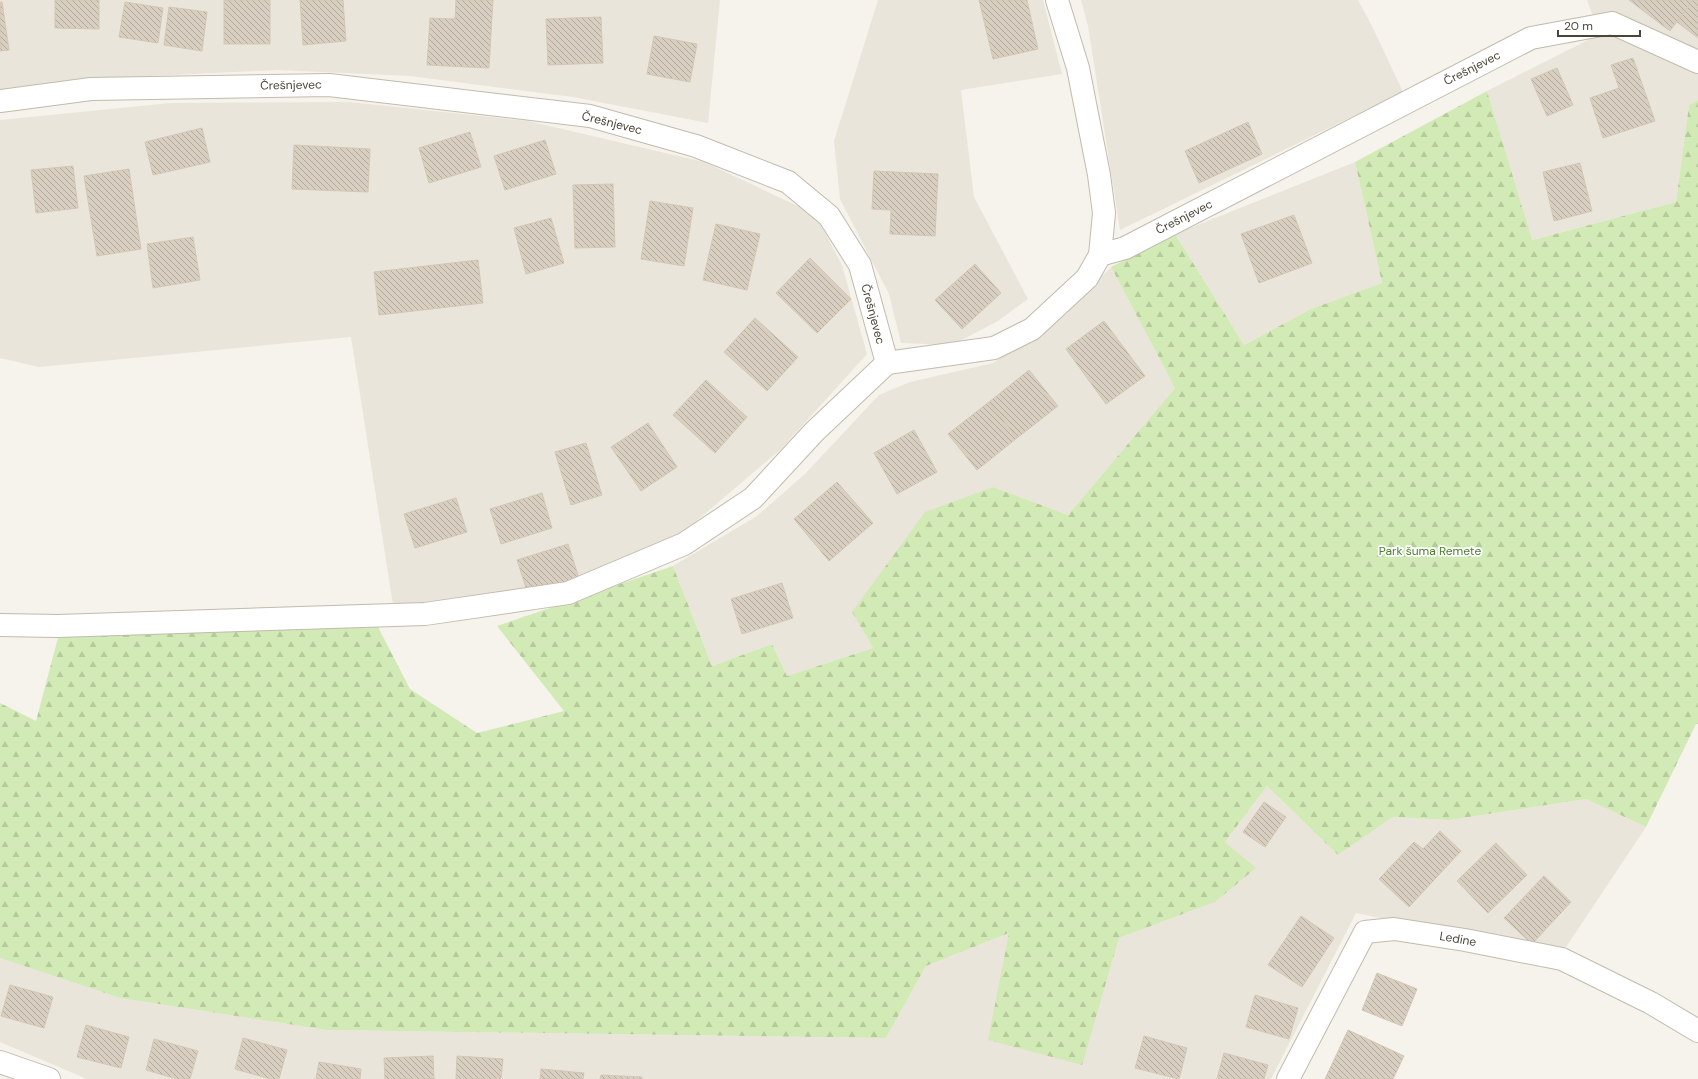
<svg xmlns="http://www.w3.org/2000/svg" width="1698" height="1079" font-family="'DM Sans',sans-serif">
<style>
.residential{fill:#eae5da}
.forest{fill:url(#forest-firs)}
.building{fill:url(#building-back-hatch);stroke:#d3c7b4}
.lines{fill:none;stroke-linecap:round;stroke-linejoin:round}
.minor-casing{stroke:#c2bbae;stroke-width:24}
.minor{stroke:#fff;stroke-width:22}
.labels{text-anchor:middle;stroke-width:3.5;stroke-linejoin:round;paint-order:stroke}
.street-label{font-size:12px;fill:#4b4439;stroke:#fff}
.park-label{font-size:12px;fill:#4a7f2a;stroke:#fff}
</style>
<defs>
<pattern id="forest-firs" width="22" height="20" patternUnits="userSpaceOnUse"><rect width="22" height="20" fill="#d2eab5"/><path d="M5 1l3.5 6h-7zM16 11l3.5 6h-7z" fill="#b6ca9c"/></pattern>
<pattern id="building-back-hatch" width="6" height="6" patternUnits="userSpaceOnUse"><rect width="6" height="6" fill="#d8cfc1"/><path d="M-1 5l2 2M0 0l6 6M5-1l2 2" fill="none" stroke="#b1aa9e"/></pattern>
</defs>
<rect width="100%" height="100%" fill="#f6f3ec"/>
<!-- residential -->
<g class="residential">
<polygon points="0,0 720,0 708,123 573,97 410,76 278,70 107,78 0,90"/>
<polygon points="878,0 1043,0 1062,74 961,90 974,197 1028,299 998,321 952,345 901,343 889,294 840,199 834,141"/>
<polygon points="1081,0 1358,0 1373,28 1403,92 1120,230 1088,26"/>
<polygon points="1587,0 1698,0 1698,100 1689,105 1676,202 1531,240 1487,91 1600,34"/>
<polygon points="349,102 528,121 704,162 815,214 842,265 867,354 781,449 673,541 567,588 393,605 351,337 39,367 0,358 0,120 171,103"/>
<polygon points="1355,162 1382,283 1311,309 1244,345 1175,234"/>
<polygon points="1111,267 1175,388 1068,515 993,487 852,612 873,648 787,676 772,644 712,666 673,566 757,516 805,474 879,395 910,382 993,363 1059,320"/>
<polygon points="1267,786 1338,855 1393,817 1449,820 1586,799 1646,827 1560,956 1356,913 1271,1079 87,1079 0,1042 0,958 120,998 326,1030 886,1038 926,966 1009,933 1081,1065 1119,938 1215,902 1255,868 1225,842"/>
</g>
<!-- forest -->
<polygon class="forest" points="1487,91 1532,240 1676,202 1689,105 1698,100 1698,724 1696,724 1646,827 1586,799 1449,820 1393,817 1338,855 1267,786 1225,842 1256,868 1215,902 1119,938 1082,1065 988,1040 1009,933 926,966 886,1038 326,1030 120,998 0,958 0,703 36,721 59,634 378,627 410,689 477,733 564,711 497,626 673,566 712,666 772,644 787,676 873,648 852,612 925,512 993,487 1068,515 1175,388 1111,267 1175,234 1244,345 1311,309 1382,283 1355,162"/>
<!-- building -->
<g class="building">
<polygon points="55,0 99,0 99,29 55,28"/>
<rect x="224" y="0" width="46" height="44"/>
<polygon points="300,0 343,0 346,41 303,45"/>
<polygon points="456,0 493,0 489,68 427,65 430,18 455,19"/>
<polygon points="979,0 1027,0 1038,49 993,59"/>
<polygon points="1629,0 1693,0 1670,31"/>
<polygon points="1693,0 1698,0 1698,38 1677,22"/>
<polygon points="0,2 2,2 9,50 0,51"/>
<polygon points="125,2 163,8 158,43 119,37"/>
<polygon points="169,7 207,12 202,51 164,45"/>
<polygon points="601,17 603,63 548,65 546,19"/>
<polygon points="654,36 697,44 690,82 647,74"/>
<polygon points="1633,58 1655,121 1603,138 1590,98 1619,88 1611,65"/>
<polygon points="1557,68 1573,105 1547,116 1531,79"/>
<polygon points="1248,122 1262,154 1199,183 1185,151"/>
<polygon points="202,128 210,162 153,175 145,142"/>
<polygon points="470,132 481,167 429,183 419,148"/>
<polygon points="545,140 556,174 505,190 494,156"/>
<polygon points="294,145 370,149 368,192 292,189"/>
<polygon points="1580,163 1592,211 1554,221 1543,172"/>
<polygon points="73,166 78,208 36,213 31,170"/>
<polygon points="129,169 141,249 97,256 84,176"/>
<polygon points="874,171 938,174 935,236 890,234 891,210 872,209"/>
<polygon points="613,184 615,247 575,248 573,185"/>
<polygon points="650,201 693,208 684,266 641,259"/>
<polygon points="1294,215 1312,263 1259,283 1241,234"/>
<polygon points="551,218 564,263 526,274 514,228"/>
<polygon points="716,224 760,234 747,290 703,280"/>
<polygon points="193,237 200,280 153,288 147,244"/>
<polygon points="810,258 851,299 817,333 776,293"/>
<polygon points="478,260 483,303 379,315 374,272"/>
<polygon points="975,264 1001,293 962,329 935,300"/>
<polygon points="755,318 798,357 767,391 724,352"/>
<polygon points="1104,321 1145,376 1106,404 1066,349"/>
<polygon points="1029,370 1058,406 1017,438 989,402"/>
<polygon points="706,380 747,417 715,453 673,415"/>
<polygon points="989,402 1017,438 977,470 948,434"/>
<polygon points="648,423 677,467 641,491 611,447"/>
<polygon points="914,430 937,472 897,494 874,453"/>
<polygon points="586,443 602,495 571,505 555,452"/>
<polygon points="837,482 873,523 829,561 794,519"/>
<polygon points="542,493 552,528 501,544 490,509"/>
<polygon points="456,498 467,532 415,548 404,514"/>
<polygon points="568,544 579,578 528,594 517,560"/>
<polygon points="782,583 793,618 742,634 731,599"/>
<polygon points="1264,802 1286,817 1265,847 1243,832"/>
<polygon points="1440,831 1461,851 1409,907 1379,879 1414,842 1423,849"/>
<polygon points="1496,843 1527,875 1488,913 1457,881"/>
<polygon points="1544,876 1571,902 1532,944 1504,918"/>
<polygon points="1301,916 1334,938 1302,987 1268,965"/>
<polygon points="1377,973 1417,989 1402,1026 1362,1010"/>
<polygon points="10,985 53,997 44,1028 1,1016"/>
<polygon points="1255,995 1298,1008 1289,1039 1246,1027"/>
<polygon points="86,1025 129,1037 121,1068 77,1057"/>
<polygon points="1348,1030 1404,1056 1393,1079 1325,1079"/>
<polygon points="1144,1036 1187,1048 1179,1079 1135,1068"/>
<polygon points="243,1038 287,1050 279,1079 270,1079 235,1069"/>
<polygon points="154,1039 198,1051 190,1079 177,1079 146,1070"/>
<polygon points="1224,1053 1268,1065 1264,1079 1217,1079"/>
<polygon points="433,1056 434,1079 385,1079 384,1058"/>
<polygon points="457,1056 503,1059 501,1079 456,1079"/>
<polygon points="319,1062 361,1069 360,1079 316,1079"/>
<polygon points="541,1069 584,1073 583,1079 540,1079"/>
<polygon points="601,1075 642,1077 642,1079 600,1079"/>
</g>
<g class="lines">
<defs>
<g id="minor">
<polyline points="1057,0 1078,68 1099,175 1104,213 1100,255"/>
<polyline points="0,101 91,89 329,85 590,116 696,146 788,182 829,216 860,265 887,363"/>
<polyline points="887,363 994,348 1032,329 1087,278 1100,255 1125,248 1531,38 1612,23 1698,62"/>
<polyline points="0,625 58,626 425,614 568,593 684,544 753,498 814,432 887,363"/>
<polyline points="0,1062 49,1079"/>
<polyline points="1288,1079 1365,932 1394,929 1465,940 1562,959 1651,1003 1698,1031"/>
</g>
</defs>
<!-- minor casing -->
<use href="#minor" class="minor-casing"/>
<!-- minor -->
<use href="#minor" class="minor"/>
</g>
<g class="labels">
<!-- street labels -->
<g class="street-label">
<text transform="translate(1472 68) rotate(-27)" y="4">Črešnjevec</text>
<text transform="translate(291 85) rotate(-1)" y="4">Črešnjevec</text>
<text transform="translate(612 123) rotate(14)" y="4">Črešnjevec</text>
<text transform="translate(1184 217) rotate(-27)" y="4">Črešnjevec</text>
<text transform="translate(873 314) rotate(75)" y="4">Črešnjevec</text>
<text transform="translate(1458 939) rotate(10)" y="4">Ledine</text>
</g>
<!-- park labels -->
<g class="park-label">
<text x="1430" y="555">Park šuma Remete</text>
</g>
</g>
<!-- scale -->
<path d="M1558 30v6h82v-6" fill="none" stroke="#4b4439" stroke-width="2"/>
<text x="1564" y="30" font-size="12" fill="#4b4439" stroke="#ffffff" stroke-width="3" paint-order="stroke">20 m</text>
</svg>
